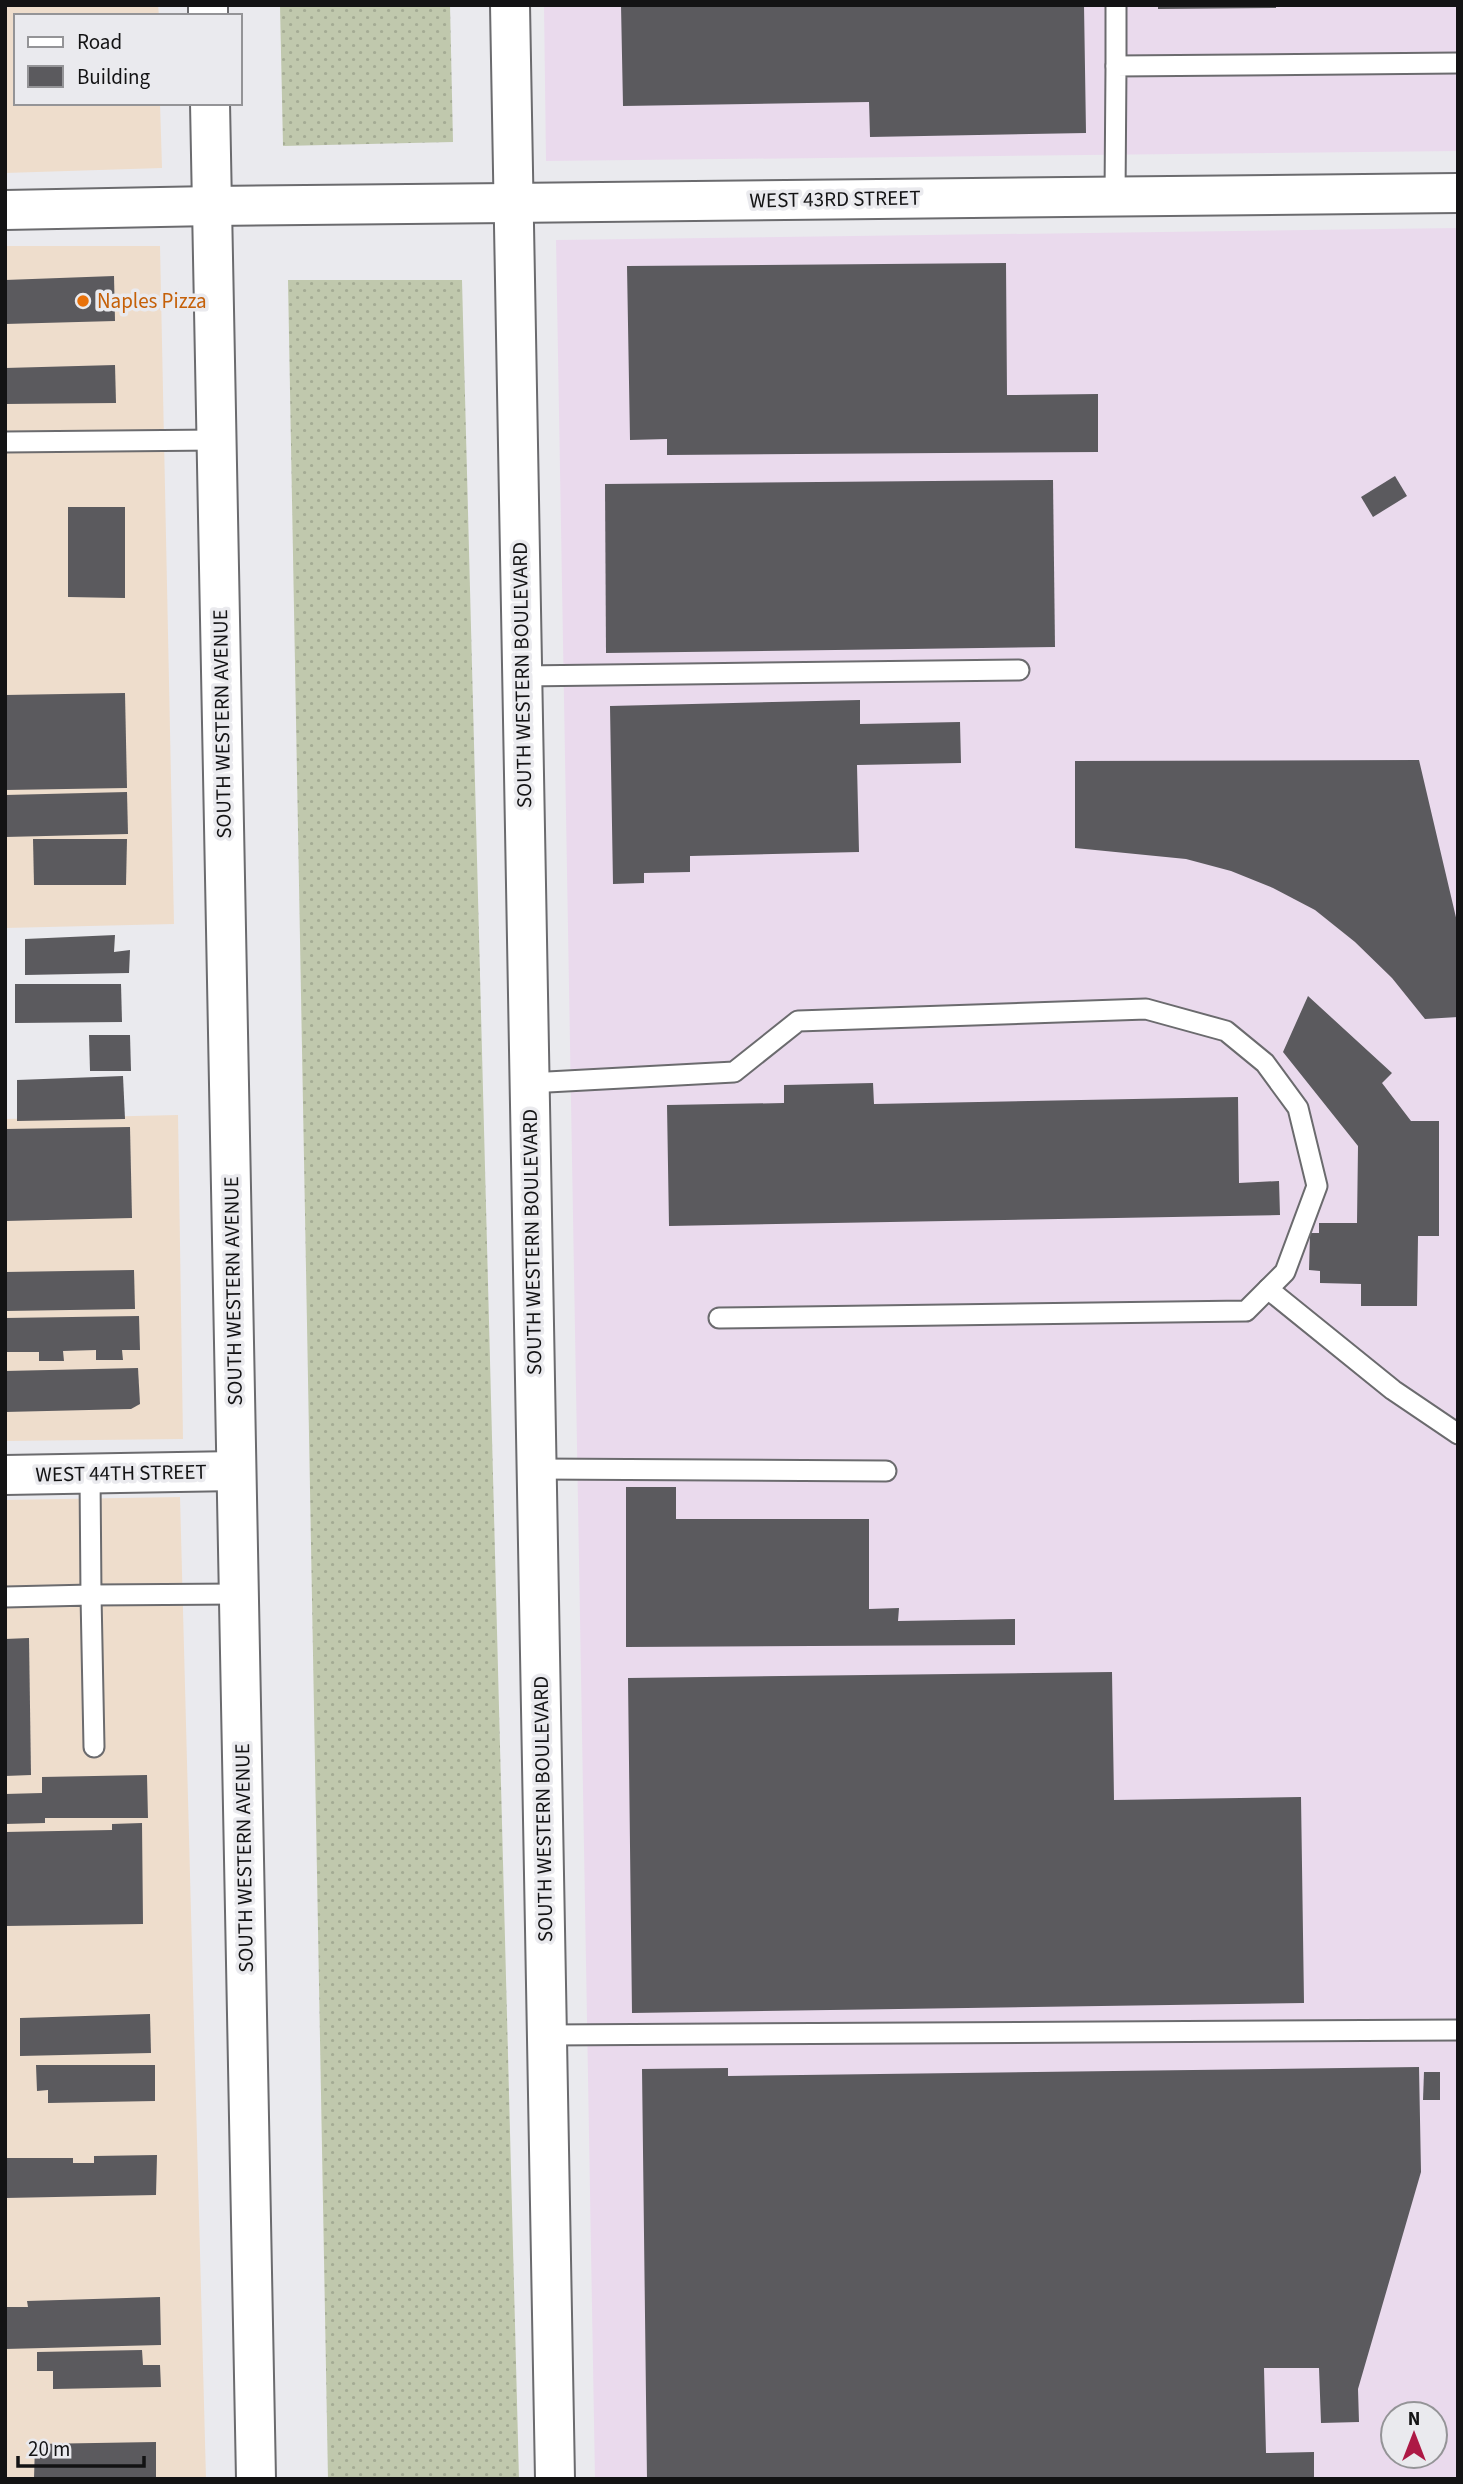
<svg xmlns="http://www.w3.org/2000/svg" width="1463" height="2484" font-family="'Source Sans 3',sans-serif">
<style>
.commercial{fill:#edc}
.industrial{fill:#eadaed;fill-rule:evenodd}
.grass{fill:url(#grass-dots)}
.building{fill:#5b5a5e}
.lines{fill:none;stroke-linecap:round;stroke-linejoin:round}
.service-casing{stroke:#6b6b6e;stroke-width:23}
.minor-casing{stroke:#6b6b6e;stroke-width:42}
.tertiary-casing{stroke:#6b6b6e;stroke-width:42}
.secondary-casing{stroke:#6b6b6e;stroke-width:42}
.service{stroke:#fff;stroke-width:19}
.minor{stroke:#fff;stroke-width:38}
.tertiary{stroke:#fff;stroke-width:38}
.secondary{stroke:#fff;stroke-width:38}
.food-dot{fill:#e8710a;stroke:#eaeaee;stroke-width:2.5}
.labels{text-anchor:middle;stroke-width:7;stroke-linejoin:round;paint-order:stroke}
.street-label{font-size:21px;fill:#131314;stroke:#eaeaee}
.food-label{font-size:21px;fill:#c56008;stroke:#eaeaee;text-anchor:start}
</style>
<defs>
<pattern id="grass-dots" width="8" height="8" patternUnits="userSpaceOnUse" patternTransform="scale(1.75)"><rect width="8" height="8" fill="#c0c8ad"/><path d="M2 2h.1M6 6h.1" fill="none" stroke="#a4ab94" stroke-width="1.8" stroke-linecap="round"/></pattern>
</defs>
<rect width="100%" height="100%" fill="#eaeaee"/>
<!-- commercial -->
<g class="commercial">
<polygon points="5,5 158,5 159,16 16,16 16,103 160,103 162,168 5,173"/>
<polygon points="5,246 160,246 174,924 5,928"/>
<polygon points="178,1115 183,1439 5,1441 5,1119"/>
<polygon points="180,1497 206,2479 5,2479 5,1500"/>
</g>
<!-- industrial -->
<g class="industrial">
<polygon points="544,5 1458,5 1458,151 546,161"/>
<path d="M1458 228V2479H595L556 240ZM1393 2414H1435V2456H1393Z"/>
</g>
<!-- grass -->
<g class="grass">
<polygon points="280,5 450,5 453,142 283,146"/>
<polygon points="288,280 462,280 519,2479 328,2479"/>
</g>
<!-- building -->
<g class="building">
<polygon points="621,5 1084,5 1086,133 870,137 869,102 623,106"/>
<polygon points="1158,5 1276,5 1276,8 1158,9"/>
<polygon points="1006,263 1007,395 1098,394 1098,452 667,455 667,439 630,440 627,266"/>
<polygon points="114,276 115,321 5,324 5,280"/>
<polygon points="115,365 116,403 5,404 5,368"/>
<polygon points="1395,476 1407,496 1373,517 1361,497"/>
<polygon points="1053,480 1055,647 606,653 605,484"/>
<polygon points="68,507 125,507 125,598 68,597"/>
<polygon points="125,693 127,788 5,790 5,695"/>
<polygon points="860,700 860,724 960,722 961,763 857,765 859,852 690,856 690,872 644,873 644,883 613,884 610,706"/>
<polygon points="1419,760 1458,926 1458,1017 1425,1019 1392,978 1355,942 1315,910 1273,888 1231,871 1186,859 1075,848 1075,761"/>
<polygon points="127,792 128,834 5,837 5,795"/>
<polygon points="33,839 127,839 126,885 34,885"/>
<polygon points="115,935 114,952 130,950 129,973 25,975 25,939"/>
<polygon points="15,984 121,984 122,1022 15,1023"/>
<polygon points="1308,996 1392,1073 1382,1083 1411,1121 1439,1121 1439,1236 1418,1236 1417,1306 1361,1306 1361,1284 1320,1283 1320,1271 1309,1270 1310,1233 1319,1233 1319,1223 1357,1223 1358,1146 1283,1052"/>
<polygon points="89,1035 130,1035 131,1071 90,1071"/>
<polygon points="123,1076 125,1119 17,1121 17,1080"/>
<polygon points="873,1083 874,1104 1238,1097 1239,1183 1279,1181 1280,1215 669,1226 667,1105 784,1103 784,1085"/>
<polygon points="130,1127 132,1218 5,1221 5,1129"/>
<polygon points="134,1270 135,1309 5,1311 5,1272"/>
<polygon points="139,1316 140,1350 122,1350 123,1360 96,1360 96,1350 63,1351 64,1361 39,1361 39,1352 5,1352 5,1318"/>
<polygon points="138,1368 140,1404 131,1409 5,1412 5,1371"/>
<polygon points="626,1487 676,1487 676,1519 869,1519 869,1609 899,1608 898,1621 1015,1619 1015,1645 626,1647"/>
<polygon points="29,1638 31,1775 5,1776 5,1639"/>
<polygon points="1112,1672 1114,1800 1301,1797 1304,2003 632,2013 628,1678"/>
<polygon points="147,1775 148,1818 45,1818 45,1823 5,1824 5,1794 42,1793 42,1777"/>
<polygon points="142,1823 143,1924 5,1926 5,1832 112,1830 112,1824"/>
<polygon points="150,2014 151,2053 20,2056 20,2018"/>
<polygon points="36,2065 155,2065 155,2101 48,2103 48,2090 37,2091"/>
<polygon points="1419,2067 1421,2172 1358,2389 1359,2422 1321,2423 1319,2368 1264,2368 1266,2453 1314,2452 1314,2479 647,2479 642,2069 728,2068 728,2076"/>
<polygon points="1424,2072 1440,2072 1440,2100 1423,2100"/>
<polygon points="157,2155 156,2195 5,2198 5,2158 73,2158 73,2163 94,2163 94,2156"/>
<polygon points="160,2297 161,2345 5,2349 5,2307 28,2307 27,2301"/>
<polygon points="142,2350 143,2365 160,2365 161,2387 53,2389 53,2371 37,2371 37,2352"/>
<polygon points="156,2442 156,2479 34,2479 35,2444"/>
</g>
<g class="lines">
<defs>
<g id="service">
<polyline points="1116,5 1116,66"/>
<polyline points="1115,197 1116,66 1458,63"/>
<polyline points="5,442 216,440"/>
<polyline points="522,676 1019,670"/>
<polyline points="529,1083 734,1072 798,1021 1146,1009 1226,1031 1265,1063 1298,1108 1317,1186 1285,1272 1246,1311 719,1318"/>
<polyline points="1268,1289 1393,1390 1458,1434"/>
<polyline points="537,1469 886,1471"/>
<polyline points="90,1474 91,1595 239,1594"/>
<polyline points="5,1597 91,1595 94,1747"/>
<polyline points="547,2035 1458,2030"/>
</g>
<polyline id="minor" points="5,1475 236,1471"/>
<g id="tertiary">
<polyline points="510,5 555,2479"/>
<polyline points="5,210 212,206 1458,193"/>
</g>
<g id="secondary">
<polyline points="208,5 208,16"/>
<polyline points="210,103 256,2479"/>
</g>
</defs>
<!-- service casing -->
<use href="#service" class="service-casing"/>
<!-- minor casing -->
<use href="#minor" class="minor-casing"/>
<!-- tertiary casing -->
<use href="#tertiary" class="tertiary-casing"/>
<!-- secondary casing -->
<use href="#secondary" class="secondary-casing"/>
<!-- service -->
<use href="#service" class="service"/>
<!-- minor -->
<use href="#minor" class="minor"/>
<!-- tertiary -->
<use href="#tertiary" class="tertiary"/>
<!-- secondary -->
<use href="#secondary" class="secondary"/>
</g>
<!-- markers -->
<circle class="food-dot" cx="83" cy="301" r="7"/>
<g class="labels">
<!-- street labels -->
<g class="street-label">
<text transform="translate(835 199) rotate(-1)" y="7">WEST 43RD STREET</text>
<text transform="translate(522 675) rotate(-91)" y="7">SOUTH WESTERN BOULEVARD</text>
<text transform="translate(222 724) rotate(-91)" y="7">SOUTH WESTERN AVENUE</text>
<text transform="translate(532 1242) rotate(-91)" y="7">SOUTH WESTERN BOULEVARD</text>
<text transform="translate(233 1291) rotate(-91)" y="7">SOUTH WESTERN AVENUE</text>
<text transform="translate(121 1473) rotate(-1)" y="7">WEST 44TH STREET</text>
<text transform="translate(543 1809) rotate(-91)" y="7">SOUTH WESTERN BOULEVARD</text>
<text transform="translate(244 1858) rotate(-91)" y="7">SOUTH WESTERN AVENUE</text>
</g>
<!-- food labels -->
<g class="food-label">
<text x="97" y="308">Naples Pizza</text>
</g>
</g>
<!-- border -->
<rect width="1463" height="2484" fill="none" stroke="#131314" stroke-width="14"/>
<!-- legend -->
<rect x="14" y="14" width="228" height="91" fill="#eaeaee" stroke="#949497" stroke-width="2"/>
<rect x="28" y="37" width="35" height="10" fill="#ffffff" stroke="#949497" stroke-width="2"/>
<text x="77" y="49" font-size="21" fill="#131314">Road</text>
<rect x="28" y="66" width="35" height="21" fill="#5b5a5e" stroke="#949497" stroke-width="2"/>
<text x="77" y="84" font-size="21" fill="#131314">Building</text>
<!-- north arrow -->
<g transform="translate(1414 2435)"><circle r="33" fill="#eaeaee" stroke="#949497" stroke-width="2"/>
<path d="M0-5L12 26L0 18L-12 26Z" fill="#ad1945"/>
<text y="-10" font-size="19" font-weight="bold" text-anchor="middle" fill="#131314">N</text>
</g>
<!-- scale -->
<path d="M18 2456v10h126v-10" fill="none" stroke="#131314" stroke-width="3.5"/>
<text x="28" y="2456" font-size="21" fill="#131314" stroke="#eaeaee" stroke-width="5" paint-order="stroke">20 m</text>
</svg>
